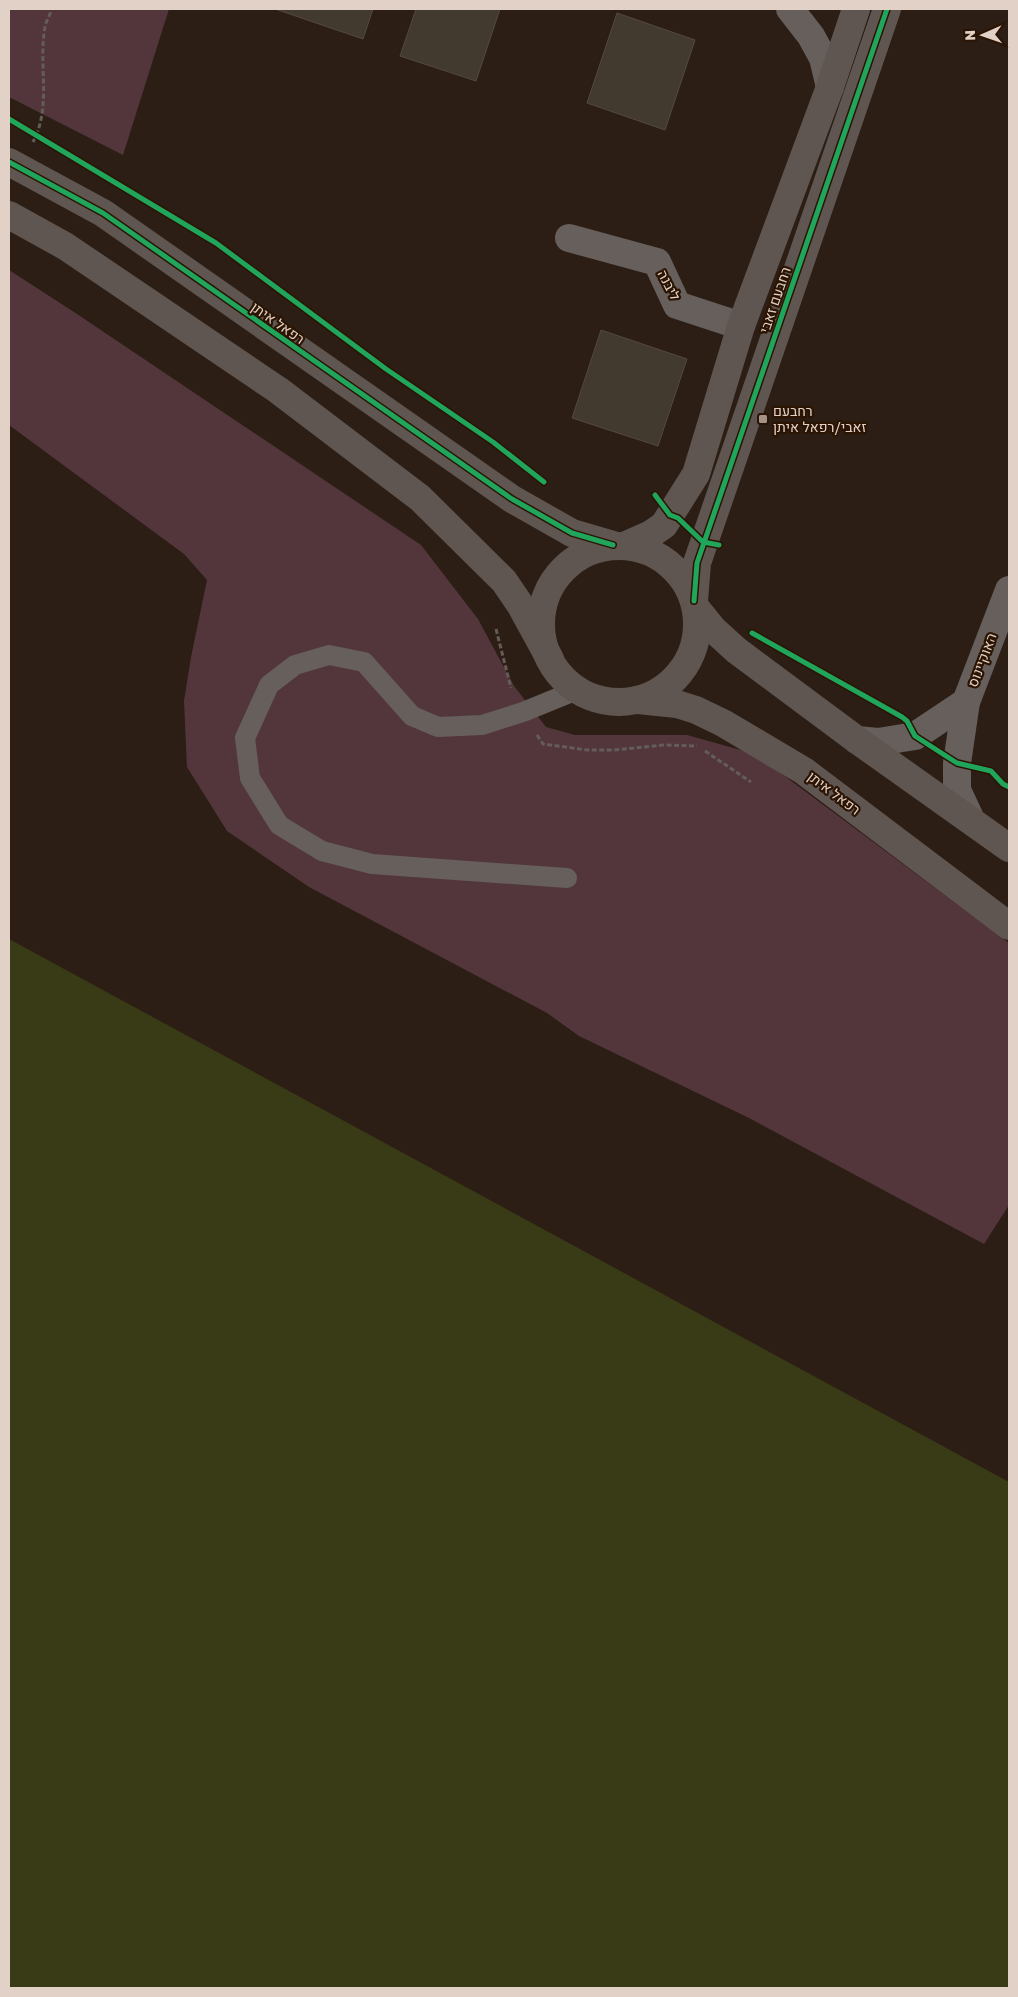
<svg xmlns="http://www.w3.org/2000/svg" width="1018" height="1997" font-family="'Golos Text',Heebo,sans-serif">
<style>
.green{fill:#52363c}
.water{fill:#393a16}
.building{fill:#42392f;stroke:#53493f}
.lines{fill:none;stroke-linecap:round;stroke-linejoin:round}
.path{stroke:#645c58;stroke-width:3;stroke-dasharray:5 2.5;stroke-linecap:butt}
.lane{stroke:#665f5c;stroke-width:20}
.street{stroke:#665f5c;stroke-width:28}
.secondary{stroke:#605651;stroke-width:28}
.cycleway-casing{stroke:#2b1402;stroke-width:8}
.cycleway{stroke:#20a55d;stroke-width:5}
.poi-dot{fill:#a29288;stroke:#2b1402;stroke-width:2}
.labels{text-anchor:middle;stroke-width:4.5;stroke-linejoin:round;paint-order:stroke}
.street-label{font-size:14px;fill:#e2d1c6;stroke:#2b1402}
.poi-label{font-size:14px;fill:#e2d1c6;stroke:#2b1402;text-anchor:start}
</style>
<rect width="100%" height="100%" fill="#2c1e14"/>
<!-- green -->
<g class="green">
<polygon points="9,9 169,9 123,155 9,97"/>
<polygon points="9,270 74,312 421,545 478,619 514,686 546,727 575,735 687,735 755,754 1009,943 1009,1205 984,1244 749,1118 579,1036 547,1013 309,887 227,831 187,767 184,701 191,657 207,580 184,554 9,425"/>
</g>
<!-- water -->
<polygon class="water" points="9,939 1009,1482 1009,1988 9,1988"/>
<!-- building -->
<g class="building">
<polygon points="275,9 373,9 363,39"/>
<polygon points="416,9 500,9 476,81 400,56"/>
<polygon points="617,13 695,40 665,130 587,103"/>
<polygon points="601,330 687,359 658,446 572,418"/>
</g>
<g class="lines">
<!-- path -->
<g class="path">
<path d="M33 142C52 107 38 64 45 27 46 21 50 15 52 9"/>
<polyline points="496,629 511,688"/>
<polyline points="537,735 543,744 587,750 614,750 663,745 697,746"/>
<polyline points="705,751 751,782"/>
<path d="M987 770C996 773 1000 783 1009 787"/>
</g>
<!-- lane -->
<polyline class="lane" points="567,878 372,864 322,851 279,825 250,778 245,738 269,685 295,665 329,655 364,662 412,716 438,727 482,725 523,712 577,690"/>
<!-- street -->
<g class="street">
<polyline points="790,9 811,36 823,58 830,87"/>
<polyline points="569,238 657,262 677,305 741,326"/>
<polyline points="857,740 878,742 915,736 966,702"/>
<polyline points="971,820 957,790 957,763 966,702 1009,590"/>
</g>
<!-- secondary -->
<g class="secondary">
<polyline points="9,162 103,213 512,499 572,533 613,545"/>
<polyline points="9,215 65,246 278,390 420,498 504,581 521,606 550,659"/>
<circle cx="619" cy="624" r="78"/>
<polyline points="624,546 651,534 664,525 696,474 741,326 830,87 856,9"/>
<polyline points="694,601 697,563 729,470 887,9"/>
<polyline points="696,608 713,629 736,650 857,740 1009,848"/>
<polyline points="638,700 677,704 696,710 723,723 804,771 1009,926"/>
</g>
<defs>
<g id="cycleway">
<polyline points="9,119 216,243 386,369 493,442 544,482"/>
<polyline points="9,162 103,213 512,499 572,533 613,545"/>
<polyline points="655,495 670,515 678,518 703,542 719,545"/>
<polyline points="694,601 697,563 729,470 887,9"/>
<polyline points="752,633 902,717 907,721 915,736 957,763 991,771 1003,784 1009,787"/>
</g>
</defs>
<!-- cycleway casing -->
<use href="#cycleway" class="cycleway-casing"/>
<!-- cycleway -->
<use href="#cycleway" class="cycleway"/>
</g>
<!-- markers -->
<rect class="poi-dot" x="758" y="414" width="10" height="10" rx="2.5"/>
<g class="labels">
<!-- street labels -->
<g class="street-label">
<text transform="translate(669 285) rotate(62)" y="5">ליבנה</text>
<text transform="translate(775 300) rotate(-71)" y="5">רחבעם זאבי</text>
<text transform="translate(278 323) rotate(35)" y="5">רפאל איתן</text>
<text transform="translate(982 660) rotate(-69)" y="5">האוקיינוס</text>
<text transform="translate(834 793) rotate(37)" y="5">רפאל איתן</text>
</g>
<!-- poi labels -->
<g class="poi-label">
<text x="773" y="416">רחבעם<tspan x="773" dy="16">זאבי/רפאל איתן</tspan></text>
</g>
</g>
<!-- border -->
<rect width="1018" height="1997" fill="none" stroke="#e2d1c6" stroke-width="20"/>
<!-- north arrow -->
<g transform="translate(983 35) rotate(268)" stroke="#2b1402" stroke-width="4" paint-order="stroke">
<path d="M0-4L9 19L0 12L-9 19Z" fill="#e2d1c6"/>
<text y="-8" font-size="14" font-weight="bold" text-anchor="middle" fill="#e2d1c6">N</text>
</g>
</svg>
